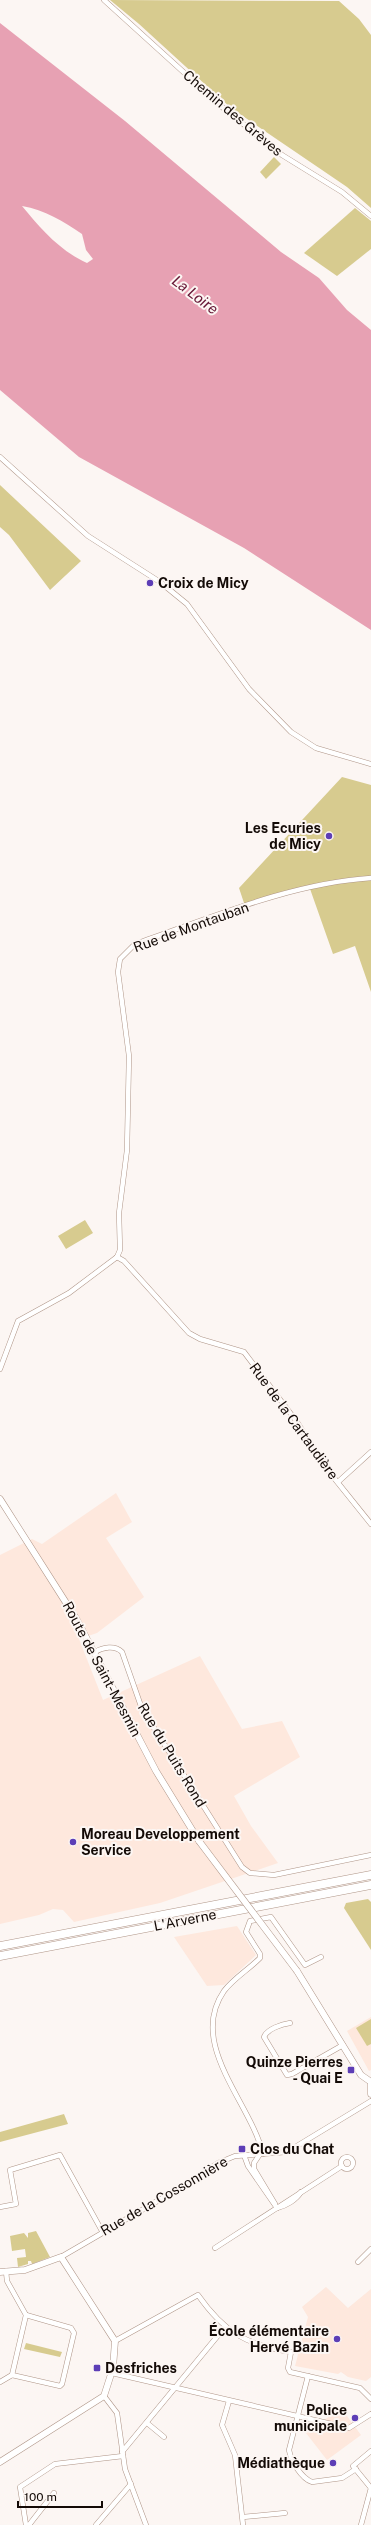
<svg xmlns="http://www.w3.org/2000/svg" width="371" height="2525" font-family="'Public Sans',sans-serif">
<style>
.built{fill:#fee8dd}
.green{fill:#d7cb8f}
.water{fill:#e7a1b3;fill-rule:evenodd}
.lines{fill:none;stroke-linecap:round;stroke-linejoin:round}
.street-casing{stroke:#af9587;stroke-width:5.5}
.secondary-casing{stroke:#af9587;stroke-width:7}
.highway-casing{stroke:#af9587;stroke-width:9}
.street{stroke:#fff;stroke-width:4.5}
.secondary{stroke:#fff;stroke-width:6}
.highway{stroke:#fff;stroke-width:8}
.secondary-bridge-casing{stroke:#af9587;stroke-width:7;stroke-linecap:butt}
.secondary-bridge{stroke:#fff;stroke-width:6}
.poi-dot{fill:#5d3eb6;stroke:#fcf6f3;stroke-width:1.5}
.labels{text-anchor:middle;stroke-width:4;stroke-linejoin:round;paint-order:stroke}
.street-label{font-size:14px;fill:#130a06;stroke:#fcf6f3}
.poi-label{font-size:14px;font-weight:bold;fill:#130a06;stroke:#fcf6f3;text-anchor:end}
.water-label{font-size:15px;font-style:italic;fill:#661635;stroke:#fcf6f3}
</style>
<rect width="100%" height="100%" fill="#fcf6f3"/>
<!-- built -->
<g class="built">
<polygon points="116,1493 132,1522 106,1538 144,1597 97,1633 79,1639 103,1700 200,1656 242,1729 282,1721 300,1757 234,1796 251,1826 278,1863 160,1903 74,1922 63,1910 53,1909 39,1915 0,1924 0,1555 32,1539 42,1544"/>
<polygon points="237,1926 256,1955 224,1985 207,1986 174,1937"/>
<polygon points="371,2017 371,2070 369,2071 347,2031"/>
<polygon points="326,2287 348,2308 371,2289 371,2377 366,2381 348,2377 341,2372 338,2374 295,2366 308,2317 302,2307"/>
<polygon points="341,2408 361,2435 327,2460 306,2433"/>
</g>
<!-- green -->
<g class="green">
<polygon points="110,0 339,1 359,19 371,35 371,208 347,187 231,108 139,24"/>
<polygon points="274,157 281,164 266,179 260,172"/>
<polygon points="355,208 371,221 371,249 337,276 304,253"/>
<polygon points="0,485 81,561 50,590 9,535 0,527"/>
<polygon points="342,777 371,785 371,992 355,946 333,954 309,886 245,906 239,888"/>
<polygon points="85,1220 93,1233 66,1249 58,1236"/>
<polygon points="368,1899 371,1902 371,1950 344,1908 346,1903"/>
<polygon points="371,2019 371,2044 367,2046 356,2028"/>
<polygon points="64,2114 68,2124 0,2142 0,2132"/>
<polygon points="36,2231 50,2257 32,2264 31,2261 28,2261 28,2264 18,2267 17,2258 26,2257 25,2249 12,2251 10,2236 24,2233 28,2238 28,2233"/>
<polygon points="26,2343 62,2352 60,2357 24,2349"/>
</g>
<!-- water -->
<path class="water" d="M0 23 125 121 281 252 319 278 347 310 371 330V630L244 548 79 457 0 390ZM22 206C45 210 63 221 82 234L86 250 93 259 87 263C60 251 40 228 22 206Z"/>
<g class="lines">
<defs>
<g id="street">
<polyline points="104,0 222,107 282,155 342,192 371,216"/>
<polyline points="0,457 88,536 160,582 187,604 249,689 291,732 316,748 371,764"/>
<path d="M117 1257 120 1250 119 1213 127 1150 129 1056 118 972 120 959 135 944C210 918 292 883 371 878"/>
<polyline points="117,1257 124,1261 189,1333 200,1339 244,1352 297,1422 326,1468 371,1524"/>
<polyline points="0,1369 18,1321 69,1293 117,1257"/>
<polyline points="338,1482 371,1452"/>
<path d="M95 1652C103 1647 115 1645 122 1652L142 1709 242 1867 250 1873 274 1875 371 1855"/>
<path d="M290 2023C282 2024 267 2029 264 2037L287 2075 292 2074 343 2045"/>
<polyline points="260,2154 254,2163 254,2169 275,2204"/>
<path d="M263 2154C251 2103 187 2044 224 1991 234 1978 248 1970 260 1958V1954L246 1932 250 1921 271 1917 305 1965 321 1957"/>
<polyline points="244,2155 248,2166 277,2208"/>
<circle cx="347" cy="2163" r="6"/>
<polyline points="0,2207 16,2204 10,2170 60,2155 102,2231"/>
<path d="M277 2208C286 2206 296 2200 301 2192"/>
<polyline points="215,2248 342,2166"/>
<polyline points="61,2257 178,2189 218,2163 235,2156 287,2152 371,2101"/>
<polyline points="358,2262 371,2249"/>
<path d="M115 2341 198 2295C224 2332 246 2345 291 2352L288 2368 290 2372 360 2388 371 2399"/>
<polyline points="112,2373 349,2428 371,2414"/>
<polyline points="12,2375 60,2386 62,2384 74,2333 71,2328 26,2315"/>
<path d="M308 2376 289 2450C291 2461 301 2478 312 2482L342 2478 356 2469"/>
<polyline points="0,2382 12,2375 26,2315 7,2281 6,2271"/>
<polyline points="104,2396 117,2413 125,2469 146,2525"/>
<polyline points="229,2401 222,2425 235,2455 243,2525"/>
<polyline points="147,2423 164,2437"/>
<polyline points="371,2451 353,2466 371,2488"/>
<polyline points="122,2452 225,2327"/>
<polyline points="243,2517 285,2513"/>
<polyline points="26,2525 20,2487 55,2464 123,2456"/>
<polyline points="29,2525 54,2493"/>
<polyline points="96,2525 131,2484"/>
<polyline points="361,2525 371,2488"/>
</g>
<g id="secondary">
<polyline points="0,1499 77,1620 156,1771 199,1841"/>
<polyline points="297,1971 361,2075 371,2082"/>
<polyline points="371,2082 371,2094"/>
<polyline points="0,2272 25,2270 61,2257 115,2341 113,2368 104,2396 0,2462"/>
</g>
<g id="highway">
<polyline points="0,1946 371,1875"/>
<polyline points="0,1956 371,1885"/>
</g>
</defs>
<!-- street casing -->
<use href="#street" class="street-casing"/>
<!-- secondary casing -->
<use href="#secondary" class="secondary-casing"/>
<!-- highway casing -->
<use href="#highway" class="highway-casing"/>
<!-- street -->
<use href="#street" class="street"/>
<!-- secondary -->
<use href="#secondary" class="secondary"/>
<!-- highway -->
<use href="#highway" class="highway"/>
<defs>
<polyline id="secondary-bridge" points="199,1841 297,1971"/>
</defs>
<!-- secondary-bridge casing -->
<use href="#secondary-bridge" class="secondary-bridge-casing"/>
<!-- secondary-bridge -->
<use href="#secondary-bridge" class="secondary-bridge"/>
</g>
<!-- markers -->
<g class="poi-dot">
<circle cx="150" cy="583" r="4"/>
<circle cx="329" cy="836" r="4"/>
<circle cx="73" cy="1842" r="4"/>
<rect x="347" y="2066" width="8" height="8" rx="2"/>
<rect x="238" y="2145" width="8" height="8" rx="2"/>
<circle cx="337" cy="2339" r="4"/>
<rect x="93" y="2364" width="8" height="8" rx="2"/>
<circle cx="355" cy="2418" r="4"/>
<circle cx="333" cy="2463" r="4"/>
</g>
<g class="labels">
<!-- street labels -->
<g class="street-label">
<text transform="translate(233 113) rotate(40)" y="5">Chemin des Grèves</text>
<text transform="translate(191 927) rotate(-20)" y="5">Rue de Montauban</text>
<text transform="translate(294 1421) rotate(54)" y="5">Rue de la Cartaudière</text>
<text transform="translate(102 1669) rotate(62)" y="5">Route de Saint-Mesmin</text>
<text transform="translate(172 1755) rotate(59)" y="5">Rue du Puits Rond</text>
<text transform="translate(185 1920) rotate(-11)" y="5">L'Arverne</text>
<text transform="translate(164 2196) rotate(-30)" y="5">Rue de la Cossonnière</text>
</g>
<!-- poi labels -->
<g class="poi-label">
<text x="158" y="588" text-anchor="start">Croix de Micy</text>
<text x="321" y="833">Les Ecuries<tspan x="321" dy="16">de Micy</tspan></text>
<text x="81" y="1839" text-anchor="start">Moreau Developpement<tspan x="81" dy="16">Service</tspan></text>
<text x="343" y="2067">Quinze Pierres<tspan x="343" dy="16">- Quai E</tspan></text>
<text x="250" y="2154" text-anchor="start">Clos du Chat</text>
<text x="329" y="2336">École élémentaire<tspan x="329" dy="16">Hervé Bazin</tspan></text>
<text x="105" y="2373" text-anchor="start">Desfriches</text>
<text x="347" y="2415">Police<tspan x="347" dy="16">municipale</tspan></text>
<text x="325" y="2468">Médiathèque</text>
</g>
<!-- water labels -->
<g class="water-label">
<text transform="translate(195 295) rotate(37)" y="5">La Loire</text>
</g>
</g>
<!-- scale -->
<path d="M18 2501v6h84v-6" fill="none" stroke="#130a06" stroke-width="2"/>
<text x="24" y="2501" font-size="12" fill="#130a06" stroke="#fcf6f3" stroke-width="3" paint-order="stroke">100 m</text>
</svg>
